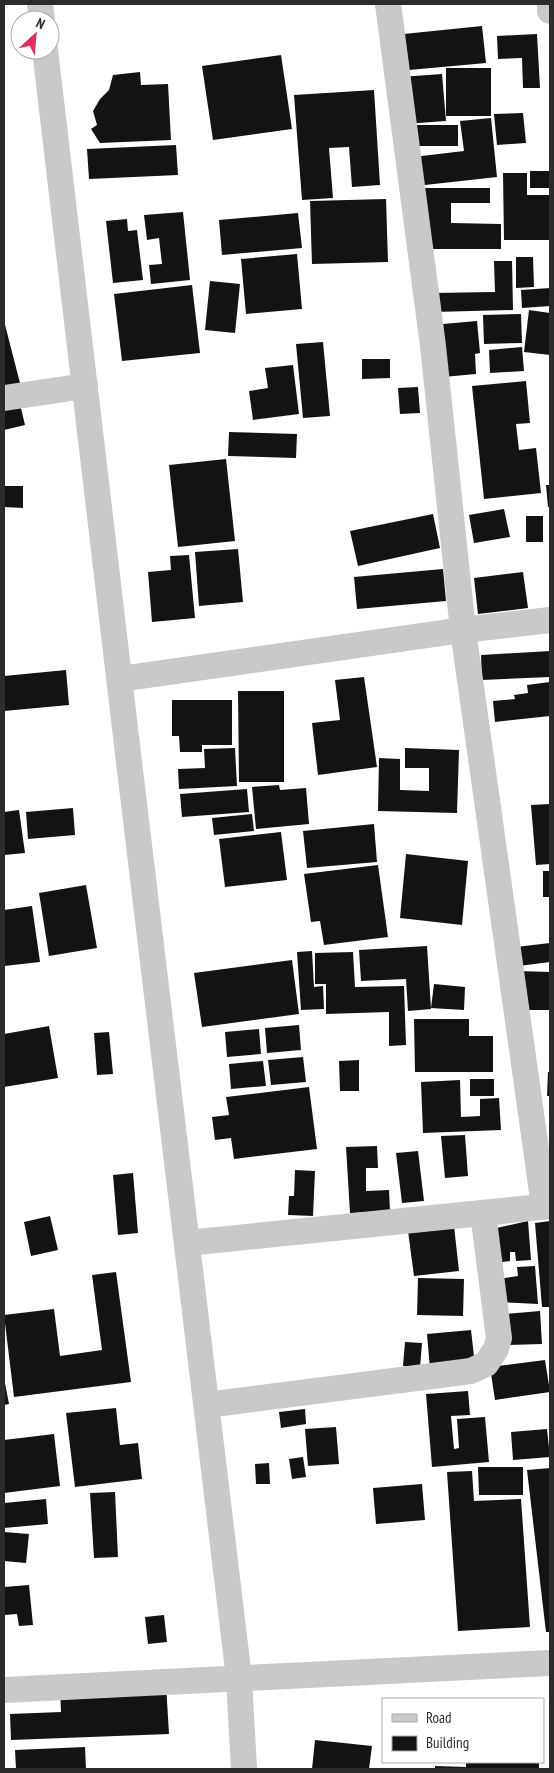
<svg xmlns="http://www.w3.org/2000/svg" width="554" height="1773" font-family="'PT Sans Narrow',sans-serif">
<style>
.building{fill:#131313}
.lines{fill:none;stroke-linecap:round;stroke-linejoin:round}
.street{stroke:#c9c9c9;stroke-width:26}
</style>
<rect width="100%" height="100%" fill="#fff"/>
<!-- building -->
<g class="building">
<polygon points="482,26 486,63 398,71 394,35"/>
<polygon points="537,34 540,88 523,88 522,58 498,59 497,36"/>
<polygon points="281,55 292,129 213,140 202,66"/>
<rect x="446" y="68" width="45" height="48"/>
<polygon points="140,72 141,85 168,84 171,140 100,143 91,129 97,125 93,111 100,99 109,90 113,75"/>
<polygon points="442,74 446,121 404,124 400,77"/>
<polygon points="374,90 380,185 352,187 349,147 329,148 333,198 302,200 294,95"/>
<polygon points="523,113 526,143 497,145 494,114"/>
<polygon points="491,118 497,177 416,186 413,157 464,151 460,121"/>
<rect x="408" y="125" width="50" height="21"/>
<polygon points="176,145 178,175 89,179 87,149"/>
<rect x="530" y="171" width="20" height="17"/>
<polygon points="503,173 527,173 527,195 550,195 550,240 504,240"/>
<polygon points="421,188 490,188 490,203 451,203 451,223 501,224 501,249 421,249"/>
<polygon points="386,199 388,262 312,264 310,201"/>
<polygon points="183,212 190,280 151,284 149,265 162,264 159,238 147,240 144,215"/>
<polygon points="298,213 302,248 222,255 219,220"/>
<polygon points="127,219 128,231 137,230 143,280 113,283 106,221"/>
<polygon points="297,254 302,309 246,314 241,259"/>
<polygon points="516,257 533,257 534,287 516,288"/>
<polygon points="494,261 512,261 513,310 433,312 433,293 495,292"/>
<polygon points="210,281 240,284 235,333 205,330"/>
<polygon points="192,285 200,353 122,361 114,294"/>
<polygon points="550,288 550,306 522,308 521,290"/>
<polygon points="529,310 550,313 550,355 524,352"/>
<polygon points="521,314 522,343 484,344 483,315"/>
<polygon points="4,321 20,383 4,387"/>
<polygon points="477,321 480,353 475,354 476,374 443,377 445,351 443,324"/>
<polygon points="323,342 330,416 303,418 296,344"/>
<polygon points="522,347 524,371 490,373 489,350"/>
<polygon points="362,359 390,359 390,378 362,379"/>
<polygon points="293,365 299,414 253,420 249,391 268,388 265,368"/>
<polygon points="526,381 530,423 516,424 519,450 536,448 541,493 484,499 472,386"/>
<polygon points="418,387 420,413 400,414 398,388"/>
<polygon points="20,404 25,425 4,430 4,408"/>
<polygon points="229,432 297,434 296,458 228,456"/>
<polygon points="226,459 235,541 178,547 169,465"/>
<polygon points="546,485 550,485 550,507 548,507"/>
<polygon points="4,486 23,486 23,508 4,507"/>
<polygon points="504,509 510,537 474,543 469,515"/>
<polygon points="433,514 440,548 358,566 350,531"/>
<rect x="526" y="516" width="17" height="26"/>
<polygon points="238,549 243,602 199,606 195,552"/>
<polygon points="189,555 195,618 152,622 148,572 171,570 170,556"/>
<polygon points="443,569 446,601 357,609 354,577"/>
<polygon points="523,572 528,608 478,614 474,578"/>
<polygon points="550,651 550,677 482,680 481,655"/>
<polygon points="66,670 69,705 4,711 4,676"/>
<polygon points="364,677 377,767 318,775 312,723 340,720 335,680"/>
<polygon points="550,682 550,716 495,722 493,701 515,699 514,695 528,693 527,685"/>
<polygon points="238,691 284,691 284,782 239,782"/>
<polygon points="172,700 232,700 232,745 202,745 202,752 180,752 179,736 172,736"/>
<polygon points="235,748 237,786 179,789 178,769 205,768 204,749"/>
<polygon points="405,748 459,750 457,813 378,811 379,758 400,759 400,790 429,791 429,768 405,768"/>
<polygon points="279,785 280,790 306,788 309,824 256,829 252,787"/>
<polygon points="247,789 249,812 182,817 180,794"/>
<polygon points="550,804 550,864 536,865 531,805"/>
<polygon points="73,808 75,835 28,839 26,812"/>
<polygon points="19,810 25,853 4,855 4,812"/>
<polygon points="252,814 254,831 214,835 212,818"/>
<polygon points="374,824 377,862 307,868 303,831"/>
<polygon points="281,832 287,880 225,887 219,839"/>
<polygon points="406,854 468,861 462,925 400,918"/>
<polygon points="378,865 388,937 324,945 320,921 311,922 304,874"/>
<rect x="543" y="871" width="7" height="26"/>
<polygon points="86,885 97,948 49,956 39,893"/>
<polygon points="32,906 40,962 4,966 4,910"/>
<polygon points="550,943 550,962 519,966 516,947"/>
<polygon points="427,946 431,1009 408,1011 406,979 361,981 359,950"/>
<polygon points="312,951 314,987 323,986 324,1009 301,1010 297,952"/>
<polygon points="353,952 355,987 404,986 406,1045 389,1046 389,1012 326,1014 326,984 315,984 315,953"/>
<polygon points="292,960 299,1014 202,1027 194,973"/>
<polygon points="518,971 550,972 550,1010 518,1010"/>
<polygon points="434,984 465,987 464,1010 431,1008"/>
<polygon points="414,1019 469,1019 469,1036 493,1036 493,1072 415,1072"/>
<polygon points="299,1025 301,1050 267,1053 265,1028"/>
<polygon points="49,1026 58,1078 4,1087 4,1034"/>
<polygon points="259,1029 261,1054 227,1057 225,1032"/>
<polygon points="109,1032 113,1074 97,1075 94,1033"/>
<polygon points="303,1057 306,1082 271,1085 268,1060"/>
<polygon points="359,1060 359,1091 340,1091 339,1061"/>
<polygon points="263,1061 266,1086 231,1089 229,1064"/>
<polygon points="548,1072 550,1072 550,1096 547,1096"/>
<rect x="470" y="1079" width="24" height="17"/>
<polygon points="460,1080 461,1117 480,1116 480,1099 499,1098 501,1130 423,1133 421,1082"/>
<polygon points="309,1087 317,1149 234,1159 231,1138 215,1140 212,1117 229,1115 226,1097"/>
<polygon points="465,1135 468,1176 445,1178 441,1136"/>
<polygon points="377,1146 378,1168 366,1168 366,1191 389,1190 390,1211 350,1213 346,1147"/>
<polygon points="418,1151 424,1201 402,1203 396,1153"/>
<polygon points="295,1170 315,1171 313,1216 288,1215 289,1196 294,1196"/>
<polygon points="133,1173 138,1233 118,1235 113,1175"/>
<polygon points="50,1216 58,1250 31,1256 24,1222"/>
<polygon points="528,1221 531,1260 516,1261 515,1252 510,1252 510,1261 495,1263 492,1229"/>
<polygon points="550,1221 550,1307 542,1307 535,1223"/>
<polygon points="454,1226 459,1271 414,1276 408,1231"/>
<polygon points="535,1266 538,1304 500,1302 498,1279 518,1276 517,1267"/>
<polygon points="116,1272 131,1382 14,1397 4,1315 54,1309 60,1356 102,1350 92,1275"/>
<polygon points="418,1278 464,1279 463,1316 417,1315"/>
<polygon points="540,1311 542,1344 508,1345 505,1314"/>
<polygon points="471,1330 475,1365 430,1369 427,1334"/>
<polygon points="405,1342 422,1343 420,1368 403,1366"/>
<polygon points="545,1360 550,1392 495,1400 490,1367"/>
<polygon points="4,1378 9,1404 4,1405"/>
<polygon points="468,1391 470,1415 451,1416 454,1449 459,1448 457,1419 485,1417 489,1462 432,1467 426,1394"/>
<polygon points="116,1408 120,1445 138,1443 142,1479 75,1487 66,1413"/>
<polygon points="305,1409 306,1424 281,1428 279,1412"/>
<polygon points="336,1427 339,1464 308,1466 305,1429"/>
<polygon points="547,1429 550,1457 513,1460 511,1432"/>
<polygon points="54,1434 60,1486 4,1493 4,1440"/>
<polygon points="303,1457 306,1477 292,1479 289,1459"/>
<polygon points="269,1463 270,1484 256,1484 255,1464"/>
<polygon points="478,1467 523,1467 523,1495 479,1495"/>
<polygon points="550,1468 550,1632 546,1632 527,1470"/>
<polygon points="472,1471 474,1501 521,1499 530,1627 458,1631 447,1472"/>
<polygon points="422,1484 425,1520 376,1524 373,1488"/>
<polygon points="115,1492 118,1557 94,1558 90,1493"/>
<polygon points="46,1499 48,1524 4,1528 4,1503"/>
<polygon points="4,1532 29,1534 26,1563 4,1561"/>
<polygon points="29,1585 33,1625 19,1626 17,1614 4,1615 4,1587"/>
<polygon points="164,1615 167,1642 148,1644 145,1617"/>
<polygon points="166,1684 169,1734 11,1740 10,1714 61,1712 60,1688"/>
<polygon points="315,1740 372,1746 369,1769 312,1769"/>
<polygon points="85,1747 86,1769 16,1769 15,1750"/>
<polygon points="466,1762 539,1762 539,1769 435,1769 435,1766 466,1767"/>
</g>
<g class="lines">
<!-- street -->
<g class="street">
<polyline points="40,4 42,20"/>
<polyline points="388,4 433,346 463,630 544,1206"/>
<polyline points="550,4 550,11"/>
<polyline points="45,50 129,762 239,1678 244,1769"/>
<polyline points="4,398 85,386"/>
<polyline points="120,679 463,630 550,620"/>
<polyline points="187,1243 550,1206"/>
<polyline points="207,1405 471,1371 486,1364 496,1349 499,1338 483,1213"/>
<polyline points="4,1690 550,1663"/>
</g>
</g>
<!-- border -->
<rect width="554" height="1773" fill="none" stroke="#2c2c2c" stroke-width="10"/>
<!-- legend -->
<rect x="382" y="1698" width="162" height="65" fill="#ffffff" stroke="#ababab"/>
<rect x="392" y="1714" width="25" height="8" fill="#c9c9c9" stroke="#ababab"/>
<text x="426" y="1723" font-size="15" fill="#2c2c2c">Road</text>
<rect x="392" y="1736" width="25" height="15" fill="#131313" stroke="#ababab"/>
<text x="426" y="1748" font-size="15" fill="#2c2c2c">Building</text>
<!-- north arrow -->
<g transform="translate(35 35) rotate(26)"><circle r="24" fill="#ffffff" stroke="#ababab"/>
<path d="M0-4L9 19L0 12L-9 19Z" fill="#e42c5c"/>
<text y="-8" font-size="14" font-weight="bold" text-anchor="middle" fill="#2c2c2c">N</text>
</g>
</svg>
